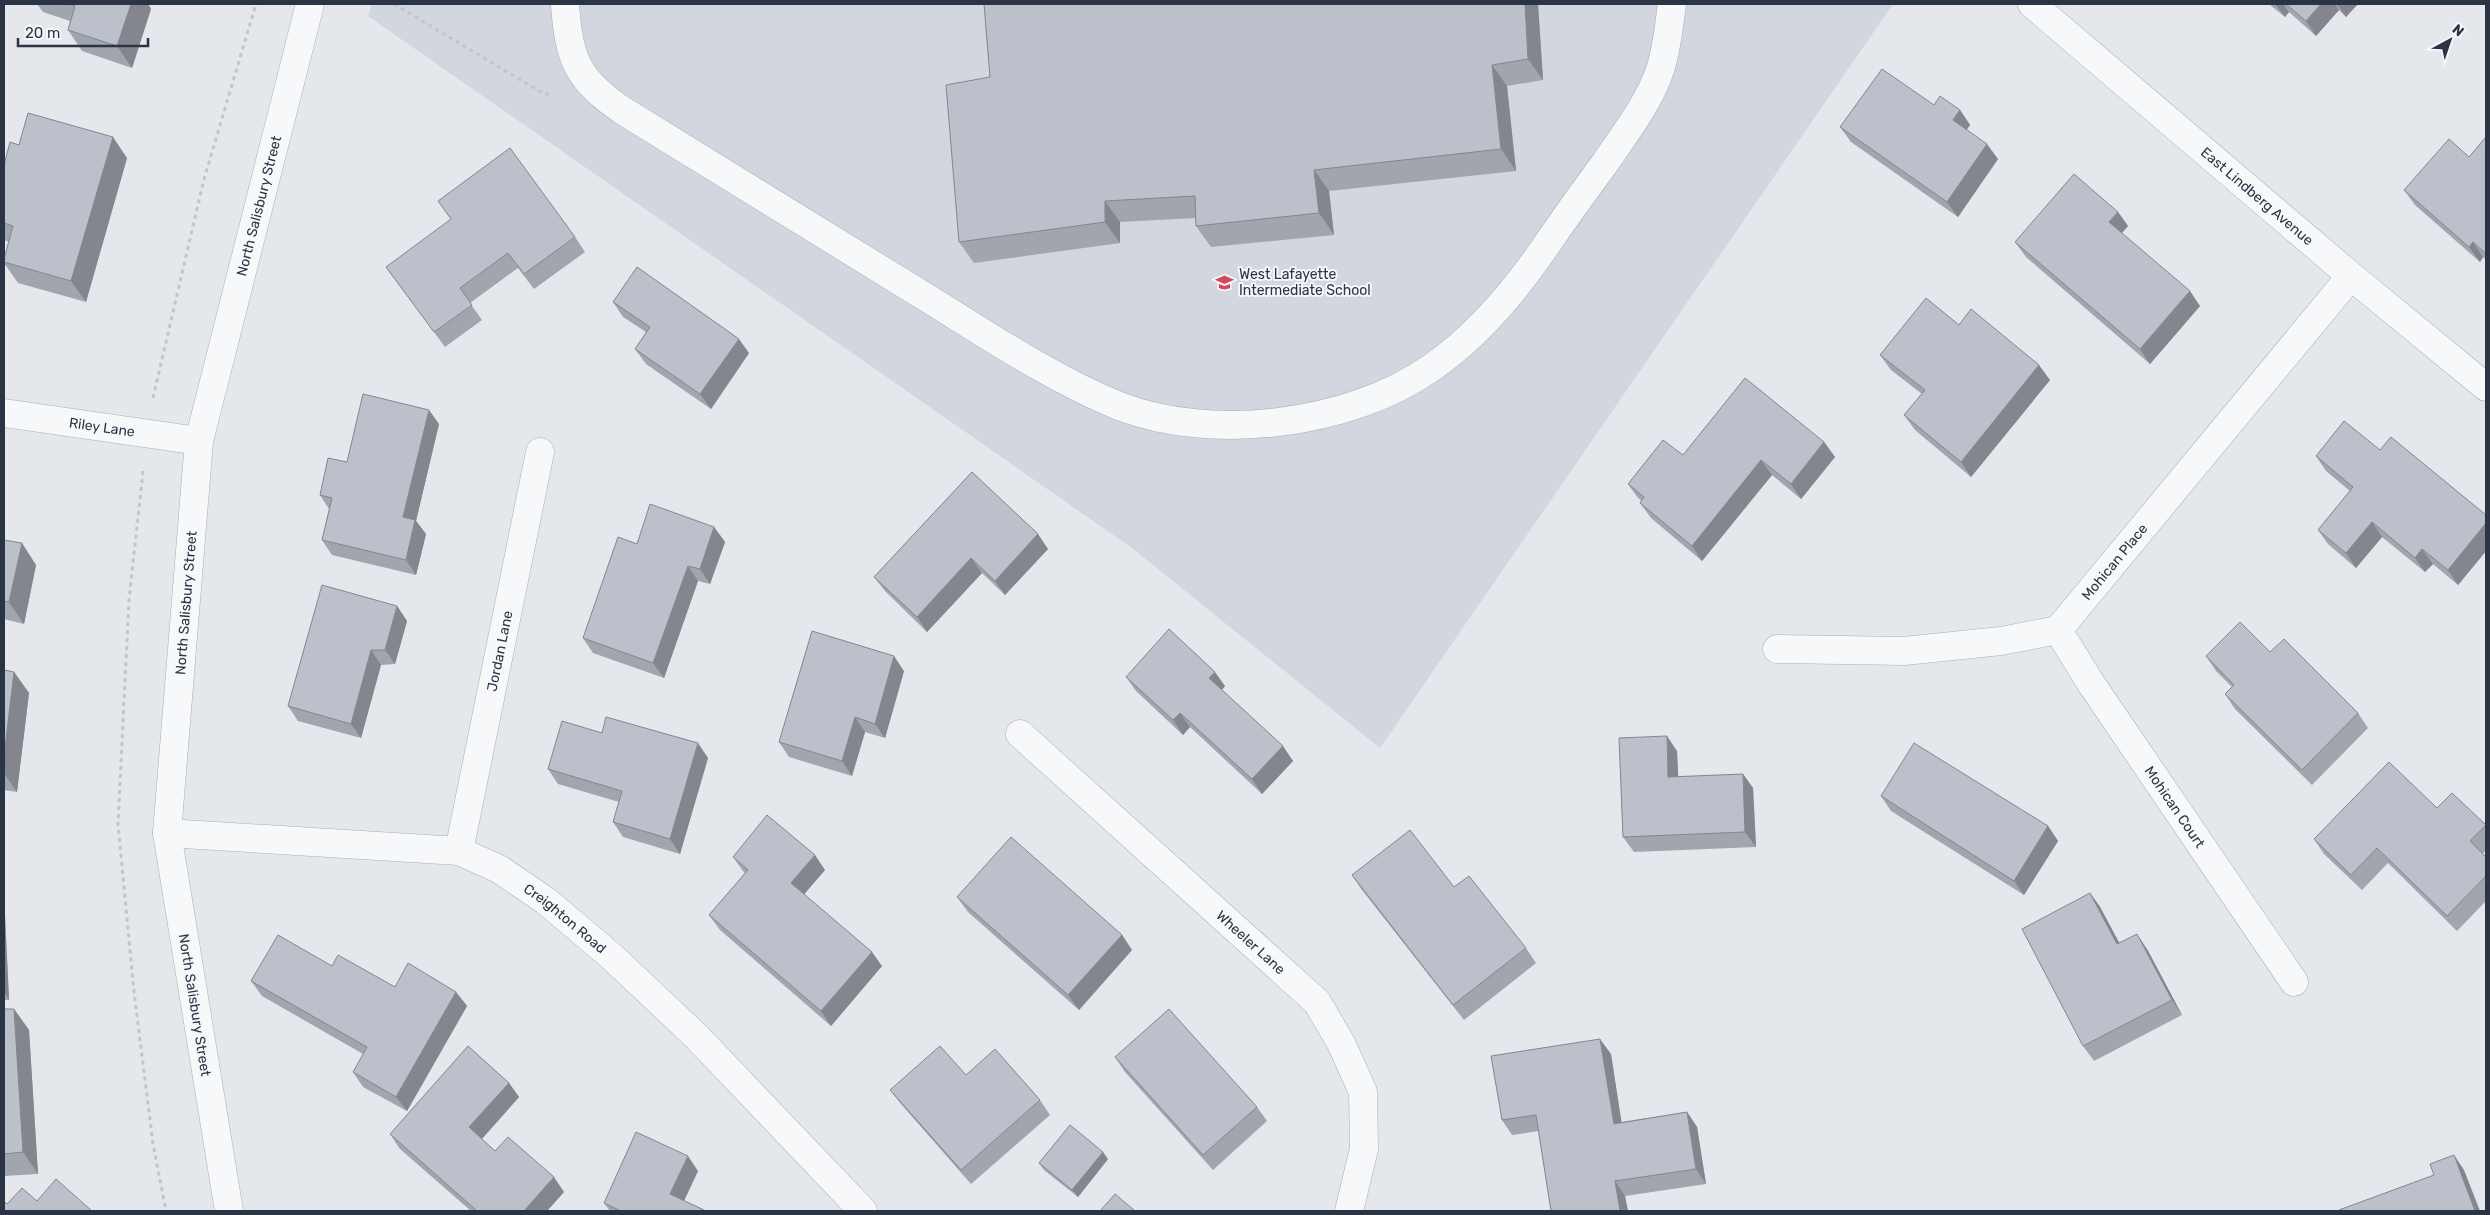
<svg xmlns="http://www.w3.org/2000/svg" width="2490" height="1215" font-family="Rubik,sans-serif">
<style>
.built{fill:#d2d6de}
.lines{fill:none;stroke-linecap:round;stroke-linejoin:round}
.minor-casing{stroke:#a9aeb7;stroke-width:29}
.path{stroke:#c2c5cb;stroke-width:3;stroke-dasharray:4 4;stroke-linecap:butt}
.minor{stroke:#f7f8fa;stroke-width:28}
.wall{fill:#a1a5ae}
.shaded-wall{fill:#83868d}
.building{fill:#bbc0ca;stroke:#83868d}
.labels{text-anchor:middle;stroke-width:4;stroke-linejoin:round;paint-order:stroke}
.street-label{font-size:14px;fill:#2b3445;stroke:#f4f6f9}
.poi-label{font-size:14px;fill:#2b3445;stroke:#f4f6f9;text-anchor:start}
</style>
<rect width="100%" height="100%" fill="#e4e7ec"/>
<!-- built -->
<polygon class="built" points="372,4 1893,4 1380,748 1132,548 368,16"/>
<g class="lines">
<defs>
<g id="minor">
<path d="M565 4C569 60 577 80 625 112 723 173 821 233 919 293 983 332 1050 378 1119 406 1212 442 1350 425 1431 368 1473 339 1509 298 1538 257 1560 225 1582 194 1605 163 1625 133 1648 105 1660 70 1667 49 1669 25 1672 4"/>
<path id="s1" d="M2032 4 2351 276 2486 387"/>
<path id="s2" d="M4 413 199 441"/>
<path id="s3" d="M2058 630 2090 682 2294 982"/>
<path id="s4" d="M1777 649 1904 651 2001 641 2058 630 2351 276"/>
<path id="s5" d="M1020 734 1317 1002 1342 1045 1363 1092 1364 1149 1349 1211"/>
<path id="s6" d="M167 833 459 851 499 869 546 901 611 956 695 1035 863 1211"/>
<path id="s7" d="M459 851 540 452"/>
<path id="s8" d="M229 1211 167 833 199 441 310 4"/>
</g>
</defs>
<!-- minor casing -->
<use href="#minor" class="minor-casing"/>
<!-- path -->
<g class="path">
<polyline points="394,4 544,94 551,94"/>
<polyline points="153,398 204,179 256,4"/>
<polyline points="143,471 129,600 118,824 134,992 153,1144 166,1211"/>
</g>
<!-- minor -->
<use href="#minor" class="minor"/>
</g>
<!-- wall -->
<g class="wall">
<polygon points="37,4 148,4 151,9 132,68 82,51 68,30 70,21 43,12"/>
<polygon points="984,4 1538,4 1543,80 1507,86 1516,171 1329,191 1334,235 1211,247 1196,226 1196,218 1120,222 1120,243 974,263 959,242 990,77"/>
<polygon points="2269,4 2358,4 2346,17 2339,10 2316,36 2289,12 2285,17"/>
<polygon points="1934,105 1960,110 1970,125 1966,130 1998,159 1958,217 1851,142 1840,127"/>
<polygon points="2486,137 2486,260 2483,257 2480,262 2415,205 2404,190 2469,157"/>
<polygon points="19,145 127,158 86,302 18,283 4,263 4,259 9,242 4,240 4,165"/>
<polygon points="2118,212 2128,226 2122,233 2200,306 2150,364 2026,257 2015,242"/>
<polygon points="575,237 585,252 534,289 518,268 470,303 482,320 445,347 386,267"/>
<polygon points="613,302 749,353 711,409 646,364 635,349 646,332 623,317"/>
<polygon points="1959,325 2050,380 1971,477 1915,430 1904,415 1922,394 1891,370 1880,355"/>
<polygon points="439,424 416,521 426,534 416,575 332,555 322,540 329,509 320,495 347,462"/>
<polygon points="1824,442 1835,457 1801,499 1772,475 1702,561 1651,518 1640,503 1642,501 1638,498 1628,484 1683,455"/>
<polygon points="2380,450 2486,515 2486,551 2458,585 2433,564 2425,572 2382,537 2356,568 2328,544 2318,530 2350,491 2326,471 2316,456"/>
<polygon points="972,472 1048,549 1005,595 982,573 927,632 885,591 874,577"/>
<polygon points="714,527 725,542 710,584 698,581 664,678 593,653 583,638 637,544"/>
<polygon points="4,540 36,565 24,624 4,619"/>
<polygon points="397,606 407,621 395,664 381,665 361,738 298,721 288,706"/>
<polygon points="2270,652 2358,713 2368,728 2312,785 2235,709 2225,694 2232,687 2216,671 2206,656"/>
<polygon points="4,670 14,672 29,693 17,792 4,790 4,791"/>
<polygon points="904,671 885,738 865,732 852,776 789,757 779,742"/>
<polygon points="1126,677 1225,686 1222,690 1293,761 1262,794 1190,727 1183,735 1136,691"/>
<polygon points="602,733 708,758 680,854 623,837 613,822 619,802 558,784 548,769"/>
<polygon points="1677,751 1678,777 1743,774 1753,788 1756,847 1634,852 1623,837"/>
<polygon points="2452,793 2486,826 2486,850 2483,854 2486,857 2486,901 2457,931 2388,863 2362,890 2324,854 2314,839 2437,808"/>
<polygon points="1881,796 2048,826 2058,841 2024,895 1891,811"/>
<polygon points="733,857 825,870 804,894 882,966 831,1026 720,930 709,915 745,873 743,871"/>
<polygon points="1352,875 1454,887 1526,948 1536,963 1464,1020 1362,890"/>
<polygon points="2090,893 2100,907 2119,943 2147,949 2182,1015 2094,1061 2083,1046"/>
<polygon points="4,895 9,1000 4,1000"/>
<polygon points="957,897 1122,935 1132,950 1079,1010 968,912"/>
<polygon points="332,966 395,987 456,992 467,1006 407,1111 363,1087 353,1072 363,1054 262,996 251,981"/>
<polygon points="4,1009 14,1009 29,1030 38,1174 4,1176"/>
<polygon points="1611,1054 1621,1122 1687,1112 1697,1127 1706,1184 1625,1196 1628,1211 1551,1211 1539,1131 1512,1135 1502,1120"/>
<polygon points="1115,1057 1257,1107 1267,1121 1213,1170 1125,1072"/>
<polygon points="966,1075 1040,1100 1050,1115 971,1184 901,1104 890,1090"/>
<polygon points="509,1083 519,1097 482,1139 495,1151 564,1192 547,1211 471,1211 400,1149 390,1134"/>
<polygon points="1108,1159 1078,1197 1044,1170 1039,1163"/>
<polygon points="698,1171 684,1201 706,1211 610,1211 604,1203"/>
</g>
<!-- shaded-wall -->
<g class="shaded-wall">
<polygon points="131,4 148,4 151,9 132,68 117,46"/>
<polygon points="1525,4 1538,4 1543,80 1528,59"/>
<polygon points="2275,4 2283,4 2289,12 2285,17"/>
<polygon points="2321,4 2335,4 2339,10 2316,36 2306,21"/>
<polygon points="2337,4 2358,4 2346,17"/>
<polygon points="1492,65 1507,86 1516,171 1501,149"/>
<polygon points="1960,110 1970,125 1963,135 1953,120"/>
<polygon points="113,137 127,158 86,302 71,281"/>
<polygon points="1987,144 1998,159 1958,217 1947,202"/>
<polygon points="1314,170 1329,191 1334,235 1319,213"/>
<polygon points="1105,201 1120,222 1120,243 1105,222"/>
<polygon points="2118,212 2128,226 2119,236 2109,222"/>
<polygon points="2473,242 2483,257 2480,262 2469,247"/>
<polygon points="2190,291 2200,306 2150,364 2140,349"/>
<polygon points="739,339 749,353 711,409 700,394"/>
<polygon points="2039,365 2050,380 1971,477 1961,462"/>
<polygon points="429,410 439,424 416,521 426,534 416,575 406,560 403,517"/>
<polygon points="1824,442 1835,457 1801,499 1791,484"/>
<polygon points="1761,460 1772,475 1702,561 1692,546"/>
<polygon points="2372,522 2382,537 2356,568 2346,553"/>
<polygon points="2486,523 2486,551 2458,585 2448,570"/>
<polygon points="714,527 725,542 710,584 700,569"/>
<polygon points="1038,534 1048,549 1005,595 995,581"/>
<polygon points="22,543 36,565 24,624 9,602"/>
<polygon points="2422,549 2433,564 2425,572 2415,558"/>
<polygon points="971,558 982,573 927,632 917,617"/>
<polygon points="688,566 698,581 664,678 653,663"/>
<polygon points="397,606 407,621 395,664 385,650"/>
<polygon points="371,650 381,665 361,738 351,724"/>
<polygon points="894,656 904,671 885,738 875,724"/>
<polygon points="14,672 29,693 17,792 4,773 4,757"/>
<polygon points="1215,672 1225,686 1219,693 1209,678"/>
<polygon points="1180,713 1190,727 1183,735 1173,720"/>
<polygon points="855,717 865,732 852,776 842,761"/>
<polygon points="1667,736 1677,751 1679,792 1668,777"/>
<polygon points="698,743 708,758 680,854 670,839"/>
<polygon points="1283,746 1293,761 1262,794 1252,779"/>
<polygon points="1743,774 1753,788 1756,847 1745,832"/>
<polygon points="2048,826 2058,841 2024,895 2014,881"/>
<polygon points="815,855 825,870 801,898 791,883"/>
<polygon points="2090,893 2100,907 2128,959 2117,944"/>
<polygon points="4,895 9,1000 4,992"/>
<polygon points="2137,934 2147,949 2182,1015 2172,1000"/>
<polygon points="1122,935 1132,950 1079,1010 1068,995"/>
<polygon points="872,952 882,966 831,1026 821,1011"/>
<polygon points="456,992 467,1006 407,1111 396,1097"/>
<polygon points="14,1009 29,1030 38,1174 23,1152"/>
<polygon points="1600,1039 1611,1054 1624,1138 1614,1124"/>
<polygon points="509,1083 519,1097 479,1142 469,1127"/>
<polygon points="1687,1112 1697,1127 1706,1184 1696,1169"/>
<polygon points="1103,1152 1108,1159 1078,1197 1072,1190"/>
<polygon points="2454,1155 2464,1170 2480,1211 2475,1211"/>
<polygon points="688,1156 698,1171 680,1209 670,1194"/>
<polygon points="554,1177 564,1192 547,1211 524,1211"/>
<polygon points="1615,1181 1625,1196 1628,1211 1620,1211"/>
</g>
<!-- building -->
<g class="building">
<polygon points="68,4 131,4 117,46 68,30 75,6"/>
<polygon points="984,4 1525,4 1528,59 1492,65 1501,149 1314,170 1319,213 1196,226 1195,196 1105,201 1105,222 959,242 946,85 990,77"/>
<polygon points="2286,4 2321,4 2306,21"/>
<polygon points="1882,69 1934,105 1940,96 1960,110 1953,120 1987,144 1947,202 1840,127"/>
<polygon points="28,113 113,137 71,281 4,262 4,259 13,226 4,223 4,165 10,142 19,145"/>
<polygon points="2486,137 2486,254 2473,242 2469,247 2404,190 2449,139 2469,157"/>
<polygon points="510,148 575,237 524,274 508,253 460,288 472,305 434,332 386,267 451,219 438,201"/>
<polygon points="2074,174 2118,212 2109,222 2190,291 2140,349 2015,242"/>
<polygon points="637,267 739,339 700,394 635,349 650,327 613,302"/>
<polygon points="1926,298 1959,325 1971,309 2039,365 1961,462 1904,415 1925,390 1880,355"/>
<polygon points="1745,378 1824,442 1791,484 1761,460 1692,546 1640,503 1644,497 1628,484 1663,440 1683,455"/>
<polygon points="363,394 429,410 403,517 415,520 406,560 322,540 332,498 320,495 328,458 347,462"/>
<polygon points="2344,421 2380,450 2391,437 2486,515 2486,523 2448,570 2422,549 2415,558 2372,522 2346,553 2318,530 2353,487 2316,456"/>
<polygon points="972,472 1038,534 995,581 971,558 917,617 874,577"/>
<polygon points="650,504 714,527 700,569 688,566 653,663 583,638 618,537 637,544"/>
<polygon points="4,540 22,543 9,602 4,601"/>
<polygon points="322,585 397,606 385,650 371,650 351,724 288,706"/>
<polygon points="2240,622 2270,652 2284,639 2358,713 2302,770 2225,694 2234,685 2206,656"/>
<polygon points="1169,629 1215,672 1209,678 1283,746 1252,779 1180,713 1173,720 1126,677"/>
<polygon points="812,631 894,656 875,724 855,717 842,761 779,742"/>
<polygon points="4,670 14,672 4,757"/>
<polygon points="606,717 698,743 670,839 613,822 622,791 548,769 562,721 602,733"/>
<polygon points="1667,736 1668,777 1743,774 1745,832 1623,837 1619,738"/>
<polygon points="1914,743 2048,826 2014,881 1881,796"/>
<polygon points="2389,762 2437,808 2452,793 2486,825 2470,841 2486,857 2486,876 2447,916 2377,848 2351,875 2314,839"/>
<polygon points="767,815 815,855 791,883 872,952 821,1011 709,915 748,870 733,857"/>
<polygon points="1410,830 1454,887 1469,876 1526,948 1453,1005 1352,875"/>
<polygon points="1011,837 1122,935 1068,995 957,897"/>
<polygon points="2090,893 2117,944 2137,934 2172,1000 2083,1046 2022,929"/>
<polygon points="278,935 332,966 338,955 395,987 408,963 456,992 396,1097 353,1072 367,1047 251,981"/>
<polygon points="4,1009 14,1009 23,1152 4,1154"/>
<polygon points="1169,1009 1257,1107 1203,1155 1115,1057"/>
<polygon points="1600,1039 1614,1124 1687,1112 1696,1169 1615,1181 1620,1211 1551,1211 1536,1115 1502,1120 1491,1056"/>
<polygon points="468,1046 509,1083 469,1127 495,1151 508,1137 554,1177 524,1211 477,1211 390,1134"/>
<polygon points="940,1046 966,1075 995,1049 1040,1100 961,1170 890,1090"/>
<polygon points="1070,1125 1103,1152 1072,1190 1039,1163"/>
<polygon points="636,1132 688,1156 670,1194 706,1211 621,1211 604,1203"/>
<polygon points="2454,1155 2475,1211 2340,1211 2339,1210 2434,1175 2430,1164"/>
<polygon points="56,1179 92,1211 4,1211 4,1201 7,1204 22,1188 37,1201"/>
<polygon points="1115,1194 1135,1211 1100,1211"/>
</g>
<!-- icons -->
<defs>
<symbol id="school-bare" viewBox="-9 -9 18 18"><path d="M0-5L7-2L0 1L-7-2ZM-4 1L0 2.5L4 1V4Q0 6-4 4Z" fill="#d1495b" stroke="#f4f6f9" stroke-width="2.5" paint-order="stroke"/></symbol>
</defs>
<g fill-rule="evenodd">
<use href="#school-bare" x="1212" y="270" width="25" height="25"/>
</g>
<g class="labels">
<!-- street labels -->
<g class="street-label">
<text dy="5" stroke="none"><textPath href="#s1" startOffset="296">East Lindberg Avenue</textPath></text>
<text dy="5" stroke="none"><textPath href="#s8" startOffset="1019">North Salisbury Street</textPath></text>
<text dy="5" stroke="none"><textPath href="#s2" startOffset="99">Riley Lane</textPath></text>
<text dy="5" stroke="none"><textPath href="#s4" startOffset="371">Mohican Place</textPath></text>
<text dy="5" stroke="none"><textPath href="#s8" startOffset="614">North Salisbury Street</textPath></text>
<text dy="5" stroke="none"><textPath href="#s7" startOffset="204">Jordan Lane</textPath></text>
<text dy="5" stroke="none"><textPath href="#s3" startOffset="212">Mohican Court</textPath></text>
<text dy="5" stroke="none"><textPath href="#s6" startOffset="419">Creighton Road</textPath></text>
<text dy="5" stroke="none"><textPath href="#s5" startOffset="311">Wheeler Lane</textPath></text>
<text transform="translate(195 1005) rotate(81)" y="5">North Salisbury Street</text>
</g>
<!-- poi labels -->
<g class="poi-label">
<text x="1239" y="279">West Lafayette<tspan x="1239" dy="16">Intermediate School</tspan></text>
</g>
</g>
<!-- border -->
<rect width="2490" height="1215" fill="none" stroke="#2b3445" stroke-width="10"/>
<!-- north arrow -->
<g transform="translate(2450 40) rotate(40)" stroke="#f4f6f9" stroke-width="4" paint-order="stroke">
<path d="M0-4L9 19L0 12L-9 19Z" fill="#2b3445"/>
<text y="-8" font-size="14" font-weight="bold" text-anchor="middle" fill="#2b3445">N</text>
</g>
<!-- scale -->
<path d="M18 38v8h130v-8" fill="none" stroke="#2b3445" stroke-width="2.5"/>
<text x="25" y="38" font-size="15" fill="#2b3445" stroke="#f4f6f9" stroke-width="4" paint-order="stroke">20 m</text>
</svg>
